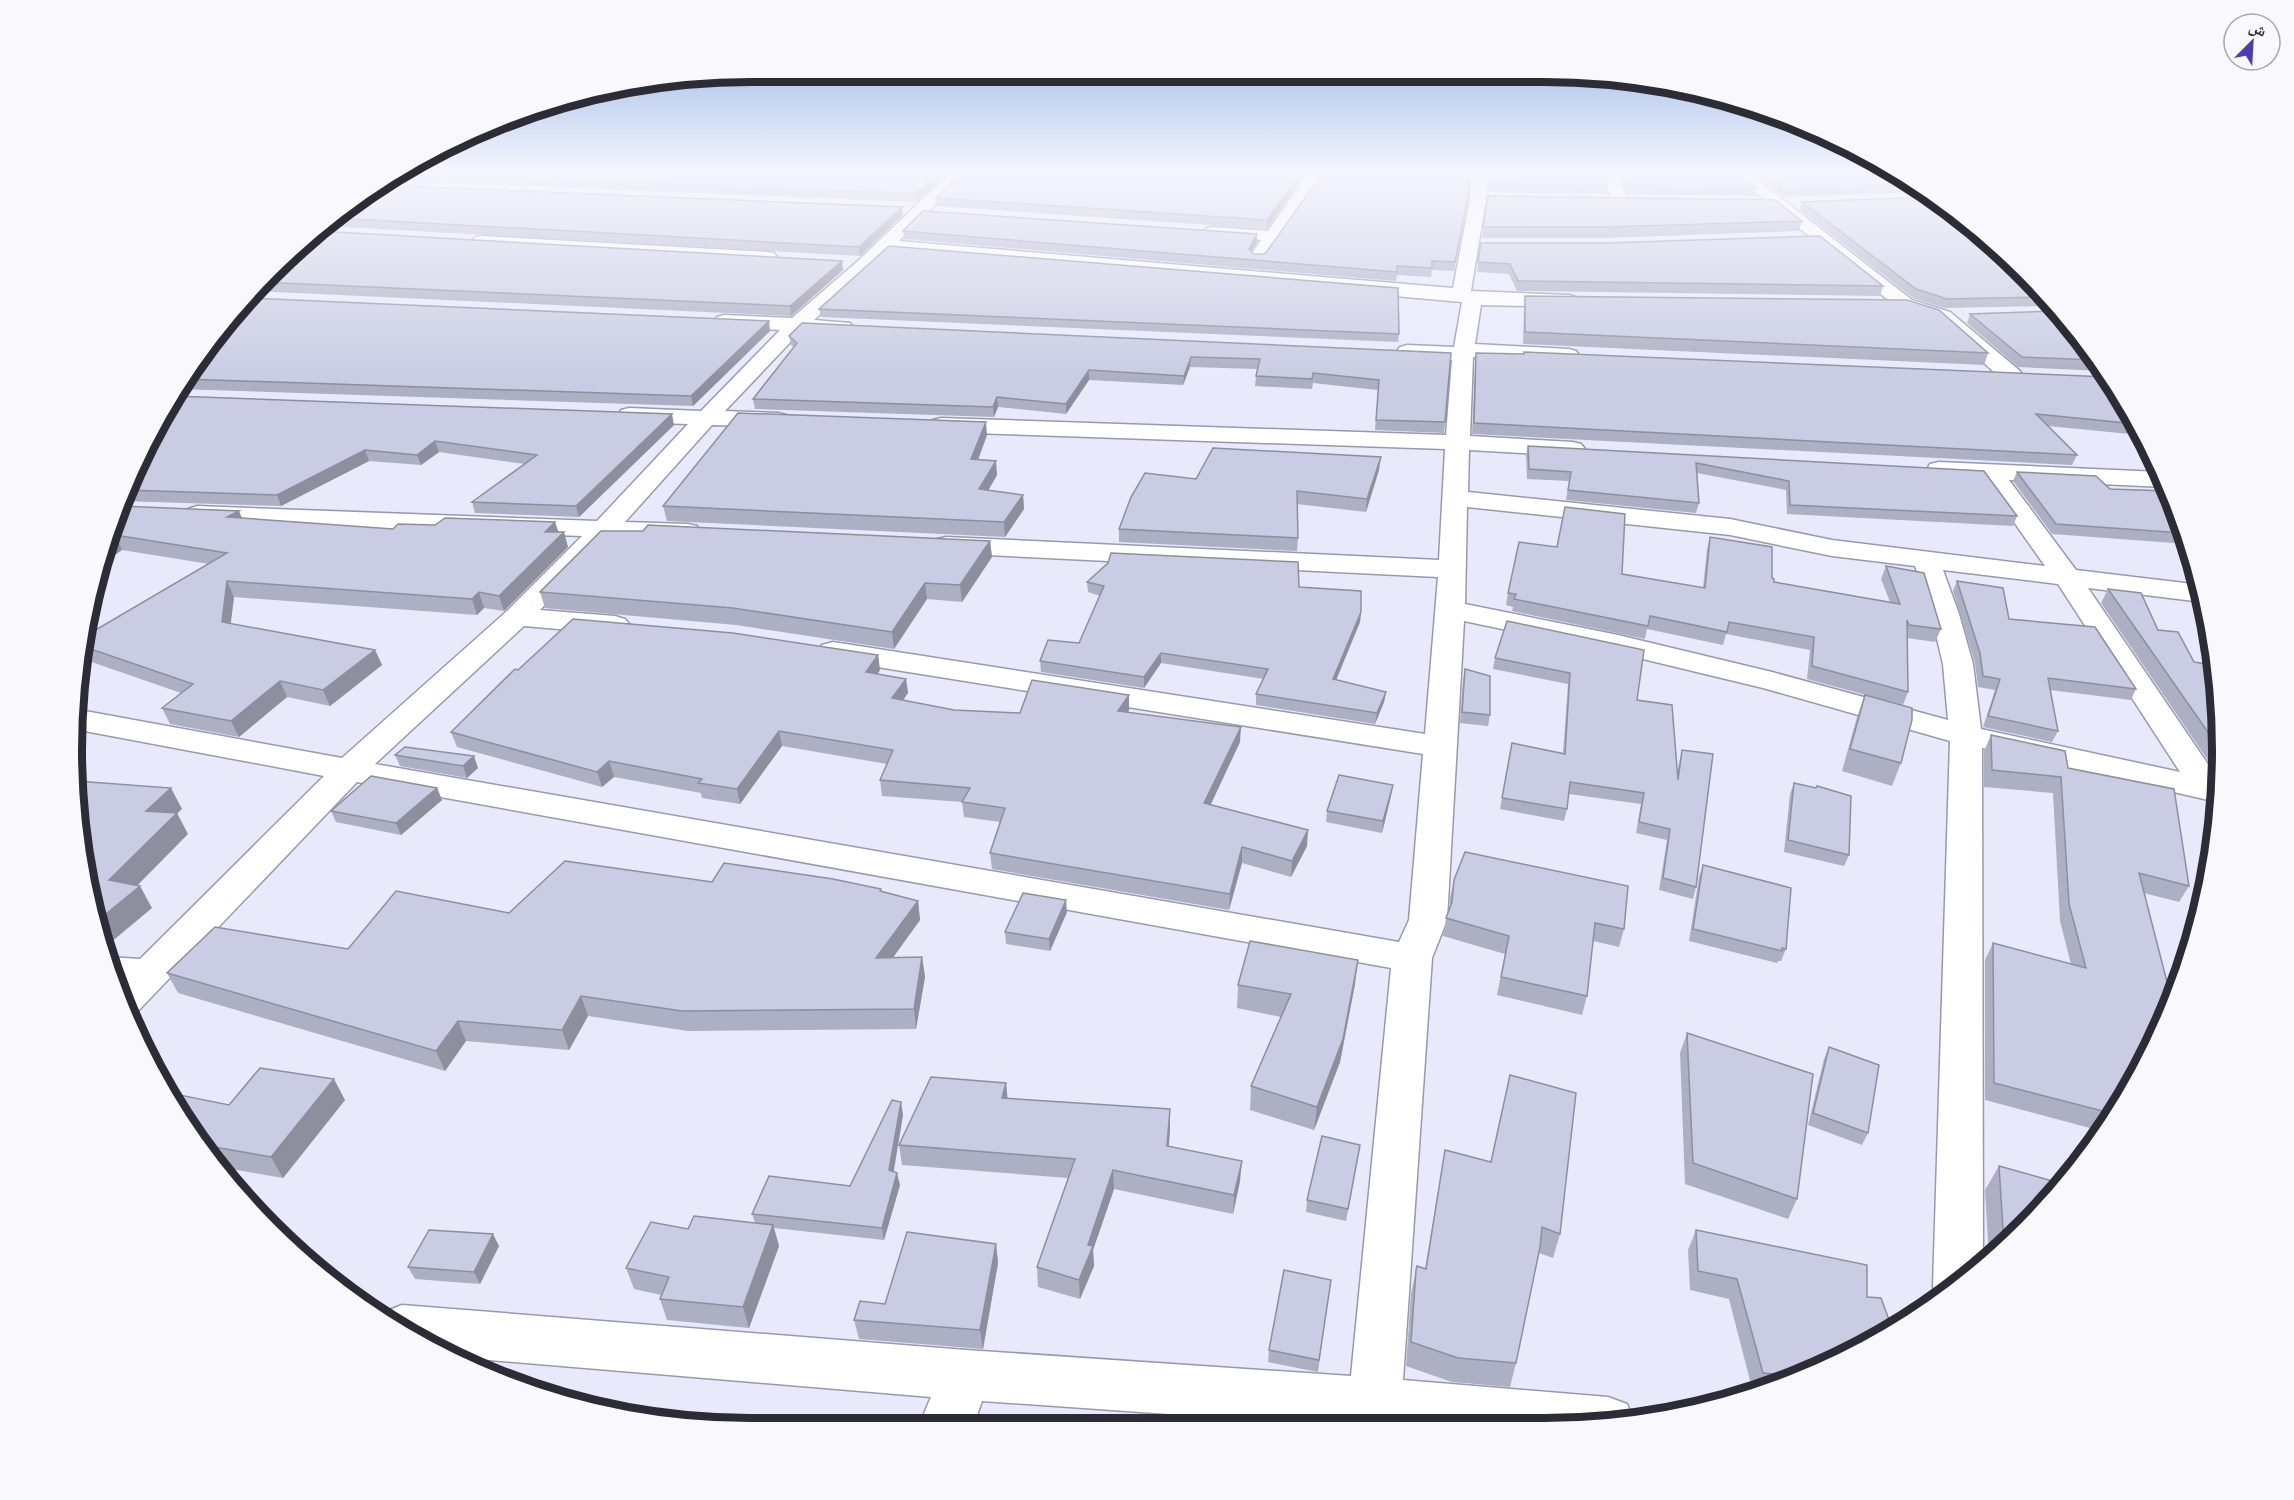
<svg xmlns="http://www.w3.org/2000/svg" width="2294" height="1500" font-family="Helvetica,'Noto Naskh Arabic',sans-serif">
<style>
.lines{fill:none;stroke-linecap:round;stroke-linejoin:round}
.street-casing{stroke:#9799ae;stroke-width:3}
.street{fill:#fff;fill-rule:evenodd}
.wall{fill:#adafc2}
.shaded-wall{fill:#8d8f9e}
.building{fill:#c9cce2;stroke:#8d8f9e;stroke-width:1.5}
.rim{fill:none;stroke:#2b2c35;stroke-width:8}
</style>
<rect width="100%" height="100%" fill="#e8eafc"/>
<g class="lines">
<defs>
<g id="street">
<path d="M952 171H969L899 241 1453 288 1470 199 1471 171H1487L1486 199 1471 291 1569 295 1576 297 1579 301 1576 305 1569 307 1481 305 1475 344 1569 349 1576 351 1579 355 1576 359 1569 361 1473 357 1470 436 1573 442 1581 444 1585 449 1581 454 1573 456 1469 450 1468 492 1730 519 1832 540 2045 566 1983 478 1930 474 1927 469 1930 464 1939 462 2160 472 2166 487 2009 480 2076 570 2201 585 2202 602 2088 588 2218 779 2217 802 1982 748 1983 1264 1957 1288 1939 1299 1933 1287 1950 741 1763 688 1618 653 1464 621 1447 920 1432 958 1403 1380 1608 1397 1627 1404 1633 1419 1588 1427 1327 1425 982 1401 974 1424 920 1423 931 1397 454 1357 381 1318 384 1312 402 1305 966 1350 1351 1376 1391 968 357 782 139 1010 131 1012 108 957 140 959 324 776 74 729V709L342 758 507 611 582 536 197 522 188 519 184 514 188 509 197 506 597 521 688 424 629 422 621 420 618 415 621 410 629 408 701 411 780 330 724 327 717 325 714 321 717 317 724 315 792 318 859 260ZM889 251 1462 302 1454 347 1407 345 1400 347 1397 351 1400 355 1452 360 1446 435 941 418 933 420 930 425 933 430 941 432 1445 449 1439 560 946 537 937 539 933 545 937 551 946 553 1438 577 1425 734 833 642 822 645 818 651 822 657 833 660 1423 754 1409 920 1399 942 375 764 524 626 615 634 625 631 630 625 625 619 615 616 540 610 611 537 688 540 697 538 701 532 697 526 688 524 625 522 712 425 778 427 786 425 789 420 786 415 778 413 725 411 801 331 843 333 850 331 853 327 850 323 814 320ZM1467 507 1730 535 1832 556 1915 566 1931 614 1943 664 1948 720 1772 672 1618 635 1465 604ZM1943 570 2058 584 2180 772 1981 729 1973 664 1959 614Z"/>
<polygon points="1310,171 1326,171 1265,260 1253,260 1250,256 1261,240 1213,237 1207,236 1204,232 1207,228 1213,227 1268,231"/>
<polygon points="1598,171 1614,171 1629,201 1627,204 1615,204"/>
<polygon points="1729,171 1746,171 1912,300 1950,312 2020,371 2023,376 2020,381 2012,382 2004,381 1936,320 1898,308"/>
<polygon points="481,236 768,252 774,253 777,257 774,261 768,262 475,245 472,241 475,237"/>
</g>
</defs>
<!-- street casing -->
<use href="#street" class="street-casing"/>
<!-- street -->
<use href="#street" class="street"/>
</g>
<!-- wall -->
<g class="wall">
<polygon points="404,171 950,171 917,202 386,180"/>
<polygon points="963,171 1307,171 1267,229 937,206 936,198"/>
<polygon points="1489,171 1601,171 1608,186 1606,194 1488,192"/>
<polygon points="1617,171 1736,171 1757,188 1755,196 1628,194"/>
<polygon points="1750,171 1887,171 1919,192 1783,197"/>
<polygon points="373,186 902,207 903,215 860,256 325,226"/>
<polygon points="1469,191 1454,271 1432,270 1431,277 1397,275 1396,281 904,239 903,231 1257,234 1257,242 1251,252 1253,254 1265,254"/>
<polygon points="1488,196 1802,221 1799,231 1603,238 1482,238"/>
<polygon points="1802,202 1991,240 2052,306 1944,308 1913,298 1800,210"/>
<polygon points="1481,243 1883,286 1880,296 1517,291 1509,274 1477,272"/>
<polygon points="842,261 843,270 791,316 253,291 271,270"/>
<polygon points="1525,296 1988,353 1984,365 1523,344 1524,308"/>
<polygon points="819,309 1399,334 1398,342 821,317"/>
<polygon points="1970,314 2082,337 2103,371 2018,367 1967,323"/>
<polygon points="770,331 693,406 178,389 212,337"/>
<polygon points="789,336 1451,353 1444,433 1375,430 1378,390 1313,383 1312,389 1255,386 1257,369 1190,367 1183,385 1089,380 1066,414 998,407 994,417 755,409 753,399 794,347 791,345"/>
<polygon points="1476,353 2107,377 2152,450 2155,457 2140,435 2048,426 2077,455 2072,465 1472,434 1475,363"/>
<polygon points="163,411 674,425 579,517 475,513 472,502 525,464 439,452 421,465 369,461 281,506 122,501"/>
<polygon points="987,435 978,460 997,475 988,490 1023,495 1024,509 1005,537 667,521 663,506"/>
<polygon points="1528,446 1984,471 2017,516 2013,526 1787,514 1786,490 1697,473 1699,503 1696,513 1566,500 1569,481 1527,479 1526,455"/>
<polygon points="1379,470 1366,512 1297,504 1298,538 1297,551 1119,542 1119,529 1196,479"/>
<polygon points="2017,472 2110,489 2167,491 2187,544 2052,534 2013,481"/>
<polygon points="242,518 393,529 558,532 568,547 504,611 484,608 477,615 234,597 230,624 375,650 382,665 330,706 287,697 239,737 170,724 162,708 181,693 83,659 91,617 98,629 209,564 122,550 108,532"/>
<polygon points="1710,537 1772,578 1774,582 1890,602 1881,579 1886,566 1941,629 1935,642 1907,638 1908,692 1903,705 1807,679 1810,650 1726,634 1723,645 1647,629 1645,639 1512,611 1513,607 1506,605 1508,593 1622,574 1703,588 1707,549"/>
<polygon points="990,541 992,557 962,602 927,599 894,649 736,625 545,608 540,592"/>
<polygon points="1957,581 2009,619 2136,689 2131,700 2050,690 2058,731 2052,742 1983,727 1995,690 1978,687 1975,663 1953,591"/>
<polygon points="1087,582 1299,587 1361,612 1360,622 1336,680 1386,692 1384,702 1375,724 1256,705 1256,694 1264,679 1161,663 1144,688 1041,672 1040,661 1079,643 1100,596 1088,592"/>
<polygon points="2108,589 2158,630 2194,662 2221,705 2218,775 2101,603"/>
<polygon points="1507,621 1637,700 1677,773 1682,750 1696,887 1693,899 1659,890 1667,840 1636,833 1641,804 1569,794 1567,809 1564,821 1500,809 1512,743 1563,753 1568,684 1493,669 1495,658"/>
<polygon points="878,655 880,670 877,674 906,679 908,693 903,700 954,710 1020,713 1129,695 1129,710 1128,712 1240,742 1210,805 1307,846 1291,877 1242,863 1229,910 992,869 990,853 1000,822 964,817 962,802 882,796 880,780 887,764 782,746 740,804 702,798 701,793 614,777 602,787 457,747 451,732 518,670"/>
<polygon points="1465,669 1490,715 1488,726 1460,723 1463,680"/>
<polygon points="1865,695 1901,763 1892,786 1842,771 1857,717"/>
<polygon points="1991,735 2068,768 2189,886 2179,902 2144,893 2131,1089 2101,1131 1985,1100 1985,960 1993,943 2071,964 2060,921 2053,793 1984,787 1984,751"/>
<polygon points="395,755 478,768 467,778 400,766"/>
<polygon points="1794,783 1849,855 1844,866 1784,852 1790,794"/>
<polygon points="437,788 442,800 401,835 336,822 331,811"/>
<polygon points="1391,796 1382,833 1326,822 1327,811"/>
<polygon points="1703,865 1786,949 1781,961 1778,961 1777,963 1689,941 1699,877"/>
<polygon points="1454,880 1624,929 1619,947 1593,941 1587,996 1582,1015 1497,995 1505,954 1443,936 1446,918 1450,909 1450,898"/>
<polygon points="712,882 881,891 918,901 920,920 893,957 922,957 925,977 916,1029 688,1031 588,1016 569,1050 466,1041 445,1071 178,993 167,973 348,949 509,913"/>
<polygon points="1067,912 1050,951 1006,944 1005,932"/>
<polygon points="1355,984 1340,1062 1314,1130 1250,1110 1251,1086 1281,1017 1237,1008 1238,985"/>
<polygon points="1687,1033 1797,1199 1788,1219 1685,1184 1680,1053"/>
<polygon points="1829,1047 1868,1133 1862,1145 1808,1125 1824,1059"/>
<polygon points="1006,1083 1007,1098 1170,1129 1169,1146 1240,1181 1233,1214 1114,1189 1093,1250 1094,1266 1080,1299 1038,1287 1037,1267 1068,1178 902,1165 899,1145"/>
<polygon points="165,1092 229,1105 345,1100 283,1178 219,1167"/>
<polygon points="903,1115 893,1171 900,1185 884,1240 774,1228 779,1246 749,1328 667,1320 660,1299 661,1295 634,1289 626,1268 688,1229 755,1223 752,1214 850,1186"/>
<polygon points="1360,1145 1346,1221 1306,1212 1307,1200"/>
<polygon points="1445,1150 1560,1234 1553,1258 1539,1253 1516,1363 1510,1387 1452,1382 1406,1366 1411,1294 1417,1266 1425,1269"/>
<polygon points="1999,1166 2054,1197 1989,1258 1985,1190"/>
<polygon points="1696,1230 1867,1297 1844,1358 1753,1392 1729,1299 1690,1290 1688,1250"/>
<polygon points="996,1244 998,1263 983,1349 859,1339 854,1320"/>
<polygon points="499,1246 480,1284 415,1279 408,1267"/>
<polygon points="1331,1280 1318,1372 1268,1362 1269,1350"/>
</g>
<!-- shaded-wall -->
<g class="shaded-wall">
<polygon points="941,171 950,171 917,202 916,194"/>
<polygon points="1302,171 1307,171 1267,229 1267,220"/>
<polygon points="902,207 903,215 860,256 859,247"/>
<polygon points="1257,234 1257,242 1248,257 1249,249"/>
<polygon points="842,261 843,270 791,316 790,306"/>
<polygon points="769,321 770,331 693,406 691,396"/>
<polygon points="1191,357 1190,367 1183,385 1184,376"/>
<polygon points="1089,370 1089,380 1066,414 1066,404"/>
<polygon points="997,397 998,407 994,417 993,407"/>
<polygon points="672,414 674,425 579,517 576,506"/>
<polygon points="986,422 987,435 973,473 971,459"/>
<polygon points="435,441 439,452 421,465 417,455"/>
<polygon points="365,450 369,461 281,506 277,495"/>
<polygon points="1381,457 1379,470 1366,512 1367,499"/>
<polygon points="996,461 997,475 981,503 979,489"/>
<polygon points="1023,495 1024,509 1005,537 1004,522"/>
<polygon points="239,511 245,525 227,517"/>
<polygon points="555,522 560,536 545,532"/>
<polygon points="564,532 568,547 504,611 499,596"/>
<polygon points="115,535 122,550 101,565 106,542"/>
<polygon points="990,541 992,557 962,602 960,585"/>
<polygon points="227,581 234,597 229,638 222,622"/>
<polygon points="925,583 927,599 894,649 892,632"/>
<polygon points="479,592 484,608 477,615 472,599"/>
<polygon points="1361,612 1360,622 1332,690 1333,679"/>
<polygon points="91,617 99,632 86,642"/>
<polygon points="375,650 382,665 330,706 323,690"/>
<polygon points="1161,653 1161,663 1144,688 1144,677"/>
<polygon points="878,655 880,670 869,687 866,672"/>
<polygon points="906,679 908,693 894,713 892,698"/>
<polygon points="280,681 287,697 239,737 231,721"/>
<polygon points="1386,692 1384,702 1375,724 1377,713"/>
<polygon points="1129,695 1129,710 1118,726 1118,711"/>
<polygon points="1241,727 1240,742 1204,819 1204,803"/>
<polygon points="779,731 782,746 740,804 737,789"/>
<polygon points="474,756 478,768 467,778 463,766"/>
<polygon points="609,761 614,777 602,787 597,772"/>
<polygon points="1393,785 1391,796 1382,833 1383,821"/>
<polygon points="171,788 182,809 158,832 146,811"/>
<polygon points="437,788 442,800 401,835 396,823"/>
<polygon points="177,813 188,834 123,900 140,886 152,908 104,948 95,923 109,880"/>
<polygon points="1308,830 1307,846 1291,877 1292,861"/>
<polygon points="1242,847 1242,863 1229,910 1230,894"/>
<polygon points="1066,900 1067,912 1050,951 1049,939"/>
<polygon points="918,901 920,920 879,977 876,958"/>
<polygon points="922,957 925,977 916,1029 914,1009"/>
<polygon points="1358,960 1355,984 1340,1062 1314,1130 1317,1107"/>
<polygon points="581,996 588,1016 569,1050 562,1030"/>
<polygon points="458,1021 466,1041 445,1071 436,1051"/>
<polygon points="334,1079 345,1100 283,1178 271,1157"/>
<polygon points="1006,1083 1008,1103 1002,1098"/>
<polygon points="901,1102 903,1115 892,1182 889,1170"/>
<polygon points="1170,1109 1170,1129 1167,1166 1167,1146"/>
<polygon points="1242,1161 1240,1181 1233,1214 1234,1195"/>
<polygon points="1113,1170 1114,1189 1093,1250 1094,1266 1080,1299 1079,1280 1088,1245"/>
<polygon points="897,1173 900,1185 884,1240 882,1228"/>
<polygon points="773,1225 779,1246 749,1328 743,1307"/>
<polygon points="493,1234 499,1246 480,1284 474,1272"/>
<polygon points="996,1244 998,1263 983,1349 980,1330"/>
</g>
<!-- building -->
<g class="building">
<polygon points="404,171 941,171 916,194 401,173"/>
<polygon points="963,171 1302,171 1267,220 936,198"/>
<polygon points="1324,171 1469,171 1469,191 1455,262 1432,261 1432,268 1397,266 1397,272 903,231 923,211 1257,234 1249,249 1253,254 1265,254"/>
<polygon points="1490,171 1601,171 1608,186 1489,184"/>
<polygon points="1622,171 1736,171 1757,188 1630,186"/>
<polygon points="1761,171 1887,171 1908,185 1785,189"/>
<polygon points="376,185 902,207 859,247 334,218 373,186"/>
<polygon points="1488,196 1775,200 1802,221 1605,227 1483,227"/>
<polygon points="1926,197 1991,240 2044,297 1947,299 1916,289 1802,202"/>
<polygon points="318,231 842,261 790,306 260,282 271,270"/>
<polygon points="1820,236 1883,286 1518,281 1510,264 1478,262 1481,243 1605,243"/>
<polygon points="889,246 1398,288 1399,334 819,309"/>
<polygon points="1525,296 1907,300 1939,310 1988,353 1525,332"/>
<polygon points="247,298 769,321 691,396 184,379 212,337"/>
<polygon points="2057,311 2082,337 2096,360 2022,357 1970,314"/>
<polygon points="802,323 1451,353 1445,422 1376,420 1379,380 1313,373 1312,379 1256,376 1260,359 1191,357 1184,376 1089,370 1066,404 997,397 993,407 753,399 797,343 789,336"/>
<polygon points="1524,352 2107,377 2136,424 2036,414 2077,455 1474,423 1476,353 1524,354"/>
<polygon points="173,396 672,414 576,506 472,502 537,455 435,441 417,455 365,450 277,495 127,490 163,411"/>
<polygon points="738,413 986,422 971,459 996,461 979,489 1023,495 1004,522 663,506"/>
<polygon points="1528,446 1984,471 2017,516 1790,505 1789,481 1696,463 1699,503 1568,490 1571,472 1529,469"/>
<polygon points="1213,448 1381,457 1367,499 1297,491 1298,538 1119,529 1131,497 1145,473 1196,479"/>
<polygon points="2017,472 2096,476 2110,489 2167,491 2183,533 2056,524"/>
<polygon points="120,506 239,511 227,517 393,529 398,524 435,525 445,518 555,522 545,532 564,532 499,596 479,592 472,599 227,581 222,622 375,650 323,690 280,681 231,721 162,708 193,684 85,647 87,635 227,553 115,535 106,542 108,532"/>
<polygon points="1565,507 1625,514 1622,574 1705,588 1710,537 1772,547 1772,578 1774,579 1774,582 1900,604 1886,566 1924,573 1941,629 1909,625 1907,620 1908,692 1812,666 1814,637 1729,622 1727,632 1650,616 1648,626 1514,599 1516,594 1508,593 1519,542 1557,547"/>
<polygon points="648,525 990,541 960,585 925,583 892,632 733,608 540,592 601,531 643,531"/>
<polygon points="1111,553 1298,562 1299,587 1361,591 1361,612 1333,679 1386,692 1377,713 1256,694 1268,669 1161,653 1144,677 1040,661 1048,640 1079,643 1104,586 1087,582 1108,563"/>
<polygon points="1957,581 2003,588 2009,619 2095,627 2136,689 2048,678 2058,731 1988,716 2000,679 1983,676 1980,653"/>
<polygon points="2108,589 2141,593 2158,630 2178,632 2194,662 2214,665 2221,705 2219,748"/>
<polygon points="573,619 733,633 878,655 866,672 906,679 892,698 954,710 1020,713 1032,680 1129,695 1118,711 1241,727 1204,803 1308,830 1292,861 1242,847 1230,894 990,853 1005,808 962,802 970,788 880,780 893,750 779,731 737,789 698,783 702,779 609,761 597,772 451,732 515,669 518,670"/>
<polygon points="1507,621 1644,650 1637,700 1672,705 1678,780 1682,750 1713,754 1696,887 1663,878 1670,829 1639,822 1644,793 1570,782 1567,809 1502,798 1512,743 1565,754 1570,673 1495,658"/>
<polygon points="1465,669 1490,676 1490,715 1462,712"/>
<polygon points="1865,695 1912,708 1912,720 1901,763 1850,749"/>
<polygon points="1991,735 2065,751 2068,768 2174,789 2189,886 2139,873 2167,982 2179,984 2131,1089 2114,1114 1994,1083 1993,943 2086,968 2069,904 2061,777 1992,770"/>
<polygon points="405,747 474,756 463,766 395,755"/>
<polygon points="1339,775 1393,785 1383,821 1327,811"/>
<polygon points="371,776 437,788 396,823 331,811"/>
<polygon points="76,781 171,788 146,811 177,813 109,880 140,886 95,923 78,838"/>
<polygon points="1794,783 1816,788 1817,786 1851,796 1849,855 1788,840"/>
<polygon points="1465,852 1628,886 1624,929 1595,923 1587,996 1501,977 1509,936 1446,918 1452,902 1454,880"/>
<polygon points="565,861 712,882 724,863 833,879 881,889 880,891 918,901 876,958 922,957 914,1009 682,1011 581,996 562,1030 458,1021 436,1051 167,973 215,927 348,949 396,891 509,913"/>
<polygon points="1703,865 1791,888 1786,949 1782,948 1782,951 1693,929"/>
<polygon points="1023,893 1066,900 1049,939 1005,932"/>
<polygon points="1250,941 1358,960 1343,1039 1317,1107 1251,1086 1291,994 1238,985"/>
<polygon points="1687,1033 1813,1074 1797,1199 1693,1163"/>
<polygon points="1829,1047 1879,1065 1868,1133 1813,1113"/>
<polygon points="260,1068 334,1079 271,1157 203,1145 165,1092 229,1105"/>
<polygon points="1510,1075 1576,1093 1560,1234 1542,1227 1540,1247 1516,1363 1458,1358 1411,1342 1416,1270 1417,1266 1426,1269 1445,1150 1491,1162"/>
<polygon points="931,1077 1006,1083 1002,1098 1170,1109 1167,1146 1242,1161 1234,1195 1113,1170 1088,1245 1093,1246 1079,1280 1037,1267 1075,1159 899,1145"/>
<polygon points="892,1100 901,1102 889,1170 897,1173 882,1228 752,1214 769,1176 850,1186"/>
<polygon points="1322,1136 1360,1145 1348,1209 1307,1200"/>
<polygon points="1999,1166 2063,1184 2054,1197 2004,1244"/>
<polygon points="694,1216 773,1225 743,1307 660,1299 669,1277 626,1268 651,1222 688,1229"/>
<polygon points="429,1230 493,1234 474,1272 408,1267"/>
<polygon points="1696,1230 1867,1265 1867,1297 1881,1298 1892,1328 1844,1358 1797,1376 1763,1373 1737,1279 1698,1271"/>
<polygon points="907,1232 996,1244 980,1330 854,1320 860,1301 885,1304"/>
<polygon points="1284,1270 1331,1280 1319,1360 1269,1350"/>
</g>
<!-- sky -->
<linearGradient id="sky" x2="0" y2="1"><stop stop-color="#85a7e0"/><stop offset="0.45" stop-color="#f5f6fe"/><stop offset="1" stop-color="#f5f6fe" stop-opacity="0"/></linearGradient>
<rect width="2294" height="381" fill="url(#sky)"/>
<!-- crop -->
<path d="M0 0H2294V1500H0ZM750 82H1544A668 668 0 0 1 2212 750V750A668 668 0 0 1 1544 1418H750A668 668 0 0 1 82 750V750A668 668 0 0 1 750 82Z" fill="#f8f8fd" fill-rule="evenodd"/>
<path class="rim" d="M750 82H1544A668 668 0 0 1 2212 750V750A668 668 0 0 1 1544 1418H750A668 668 0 0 1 82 750V750A668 668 0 0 1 750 82Z"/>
<!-- north arrow -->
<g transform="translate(2252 42) rotate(24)"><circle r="28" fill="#f8f8fd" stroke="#a6a6ad" stroke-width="1.5"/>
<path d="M0-4.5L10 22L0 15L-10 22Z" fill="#493eb4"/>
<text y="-9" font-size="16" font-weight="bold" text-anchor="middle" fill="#2b2c35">ش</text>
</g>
</svg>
